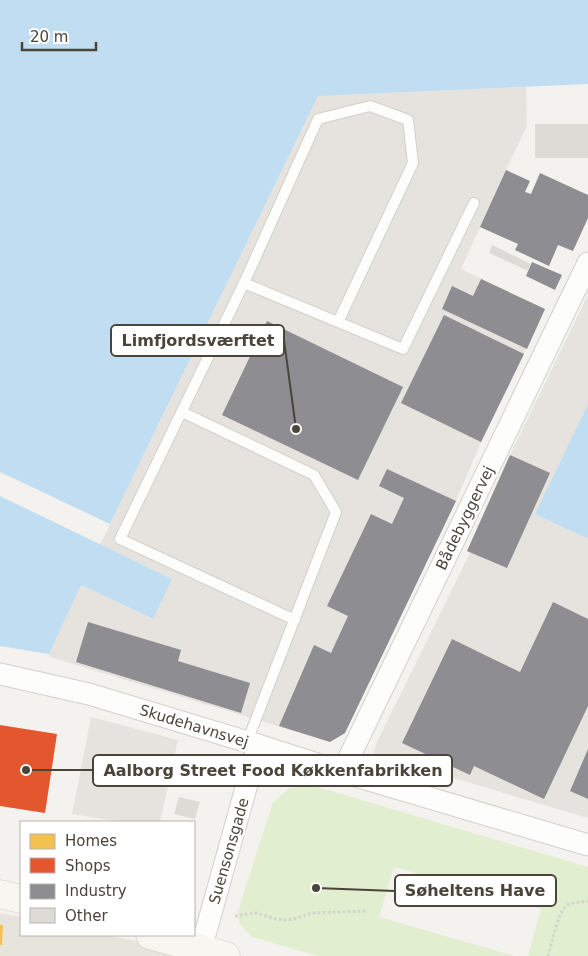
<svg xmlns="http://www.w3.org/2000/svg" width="588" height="956" font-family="'DejaVu Sans',sans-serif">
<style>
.residential{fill:#e7e4dc}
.industrial{fill:#e6e2de}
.green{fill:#e1eecf}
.parking{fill:#e6e3df}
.water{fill:#c0ddf1}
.homes{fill:#f2c14e}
.shops{fill:#e4572e}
.industry{fill:#8d8d92}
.building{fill:#dedbd6}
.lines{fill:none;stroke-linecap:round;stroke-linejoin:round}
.lane-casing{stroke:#d2d0cb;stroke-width:12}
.street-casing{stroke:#d2d0cb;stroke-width:23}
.secondary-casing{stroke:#d3cfc5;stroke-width:29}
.path{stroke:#d3d2cc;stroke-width:3;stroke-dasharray:2.5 2.5;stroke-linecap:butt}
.lane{stroke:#fdfdfc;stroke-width:10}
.street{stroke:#fdfdfc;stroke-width:21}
.secondary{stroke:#f7f6f1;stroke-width:28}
.labels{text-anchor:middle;stroke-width:5;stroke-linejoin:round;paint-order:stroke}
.street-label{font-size:15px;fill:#4b4439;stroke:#fff}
.leader{fill:none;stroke:#4b4439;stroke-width:2}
.callout-dot{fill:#4b4439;stroke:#fff;stroke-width:2}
.callout{fill:#fff;stroke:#4b4439;stroke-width:2}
.callout-label{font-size:16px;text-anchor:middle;font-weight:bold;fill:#4b4439}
</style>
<rect width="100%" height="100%" fill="#f4f2ee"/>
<!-- residential -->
<polygon class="residential" points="0,913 21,917 21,935 105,935 137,941 186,956 0,956"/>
<!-- industrial -->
<g class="industrial">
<polygon points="526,87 527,126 506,170 461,269 545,309 478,449 456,501 345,733 330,742 50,657 49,654 81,585 152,619 172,579 100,545 318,96"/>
<polygon points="588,295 588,404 535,514 588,539 588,749 570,791 588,799 588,818 373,754 377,742 470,553 467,551 510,455"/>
</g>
<!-- green -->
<polygon class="green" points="311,785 588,867 588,956 528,956 541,909 394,867 379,917 514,956 318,956 252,937 239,923 238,911 273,802 290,788"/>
<!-- parking -->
<polygon class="parking" points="91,717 178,740 160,822 120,822 72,814"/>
<!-- water -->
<g class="water">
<polygon points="0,0 588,0 588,84 318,96 110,524 0,472"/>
<polygon points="588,404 588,539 535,514"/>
<polygon points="0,496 172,579 153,619 81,585 49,654 0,646"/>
</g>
<!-- homes -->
<polygon class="homes" points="0,925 3,925 2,945 0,945"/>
<!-- shops -->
<polygon class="shops" points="0,725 57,734 45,813 0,806"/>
<!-- industry -->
<g class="industry">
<polygon points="506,170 530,181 525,192 531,194 540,173 588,195 588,218 573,251 558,245 549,266 515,250 518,244 480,227"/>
<polygon points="532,262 562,275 555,290 526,276"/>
<polygon points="481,279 545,309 527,349 442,309 452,286 473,296"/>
<polygon points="444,315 524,354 481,442 401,403"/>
<polygon points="267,321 403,387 358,480 222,415"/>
<polygon points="510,455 550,473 507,568 467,551"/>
<polygon points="387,469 456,501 345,733 330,742 279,726 314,645 331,653 348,616 327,606 371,514 392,524 404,498 379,486"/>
<polygon points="553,602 588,619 588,706 544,799 474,766 470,775 402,743 452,639 520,672"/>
<polygon points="88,622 181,650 178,661 250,683 241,713 76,662"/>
<polygon points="588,749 588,799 570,791"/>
</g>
<!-- building -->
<g class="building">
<rect x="535" y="124" width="53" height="34"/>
<polygon points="492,245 531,264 528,271 489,253"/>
<polygon points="179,797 200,802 195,819 174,814"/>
</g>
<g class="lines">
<defs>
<g id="lane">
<polyline points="244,283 318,119 370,106 408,120 413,163 338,322"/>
<polyline points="182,412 314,475 336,512 247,742"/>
<polyline points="295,620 120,539 244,283 403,349 474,203"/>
</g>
<g id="street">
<polyline points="0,674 89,694 258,745 342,772 588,845"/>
<polyline points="342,772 588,263"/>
<polyline points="199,956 258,745"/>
</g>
<g id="secondary">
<polyline points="0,894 21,899"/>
<polyline points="150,935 226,956"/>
</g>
</defs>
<!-- lane casing -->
<use href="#lane" class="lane-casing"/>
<!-- street casing -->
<use href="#street" class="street-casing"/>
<!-- secondary casing -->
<use href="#secondary" class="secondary-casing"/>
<!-- path -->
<g class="path">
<polyline points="235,916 256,913 276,919 286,920 294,919 312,913 367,911"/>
<path d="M548 956C551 946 558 913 565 907 570 902 581 902 588 901"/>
</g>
<!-- lane -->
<use href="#lane" class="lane"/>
<!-- street -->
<use href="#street" class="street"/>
<!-- secondary -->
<use href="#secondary" class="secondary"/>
</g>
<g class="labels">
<!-- street labels -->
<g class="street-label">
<text transform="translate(465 518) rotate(-64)" y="5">Bådebyggervej</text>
<text transform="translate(194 726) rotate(17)" y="5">Skudehavnsvej</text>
<text transform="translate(229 851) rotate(-74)" y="5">Suensonsgade</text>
</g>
</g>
<!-- callouts -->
<path class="leader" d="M296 429L284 340M26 770L93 770M316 888L395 891"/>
<g class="callout-dot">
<circle cx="296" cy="429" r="5"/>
<circle cx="26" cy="770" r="5"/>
<circle cx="316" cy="888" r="5"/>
</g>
<g class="callout">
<rect x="111" y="325" width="173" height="31" rx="5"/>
<rect x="93" y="755" width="359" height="31" rx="5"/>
<rect x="395" y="875" width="161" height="31" rx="5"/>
</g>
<g class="callout-label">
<text x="198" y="346">Limfjordsværftet</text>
<text x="273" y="776">Aalborg Street Food Køkkenfabrikken</text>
<text x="475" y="896">Søheltens Have</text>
</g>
<!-- legend -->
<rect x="20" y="821" width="175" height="115" fill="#ffffff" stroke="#b7b4b0"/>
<rect x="30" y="834" width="25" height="15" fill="#f2c14e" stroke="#b7b4b0"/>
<text x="65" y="846" font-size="15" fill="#4b4439">Homes</text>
<rect x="30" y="858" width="25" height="15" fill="#e4572e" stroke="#b7b4b0"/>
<text x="65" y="871" font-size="15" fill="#4b4439">Shops</text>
<rect x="30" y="884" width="25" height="15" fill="#8d8d92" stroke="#b7b4b0"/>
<text x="65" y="896" font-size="15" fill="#4b4439">Industry</text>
<rect x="30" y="908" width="25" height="15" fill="#dedbd6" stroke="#b7b4b0"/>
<text x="65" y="921" font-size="15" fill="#4b4439">Other</text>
<!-- scale -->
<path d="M22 42v8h74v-8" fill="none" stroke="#4b4439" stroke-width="2.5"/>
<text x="30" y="42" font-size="15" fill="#4b4439" stroke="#ffffff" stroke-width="4" paint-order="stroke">20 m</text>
</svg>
